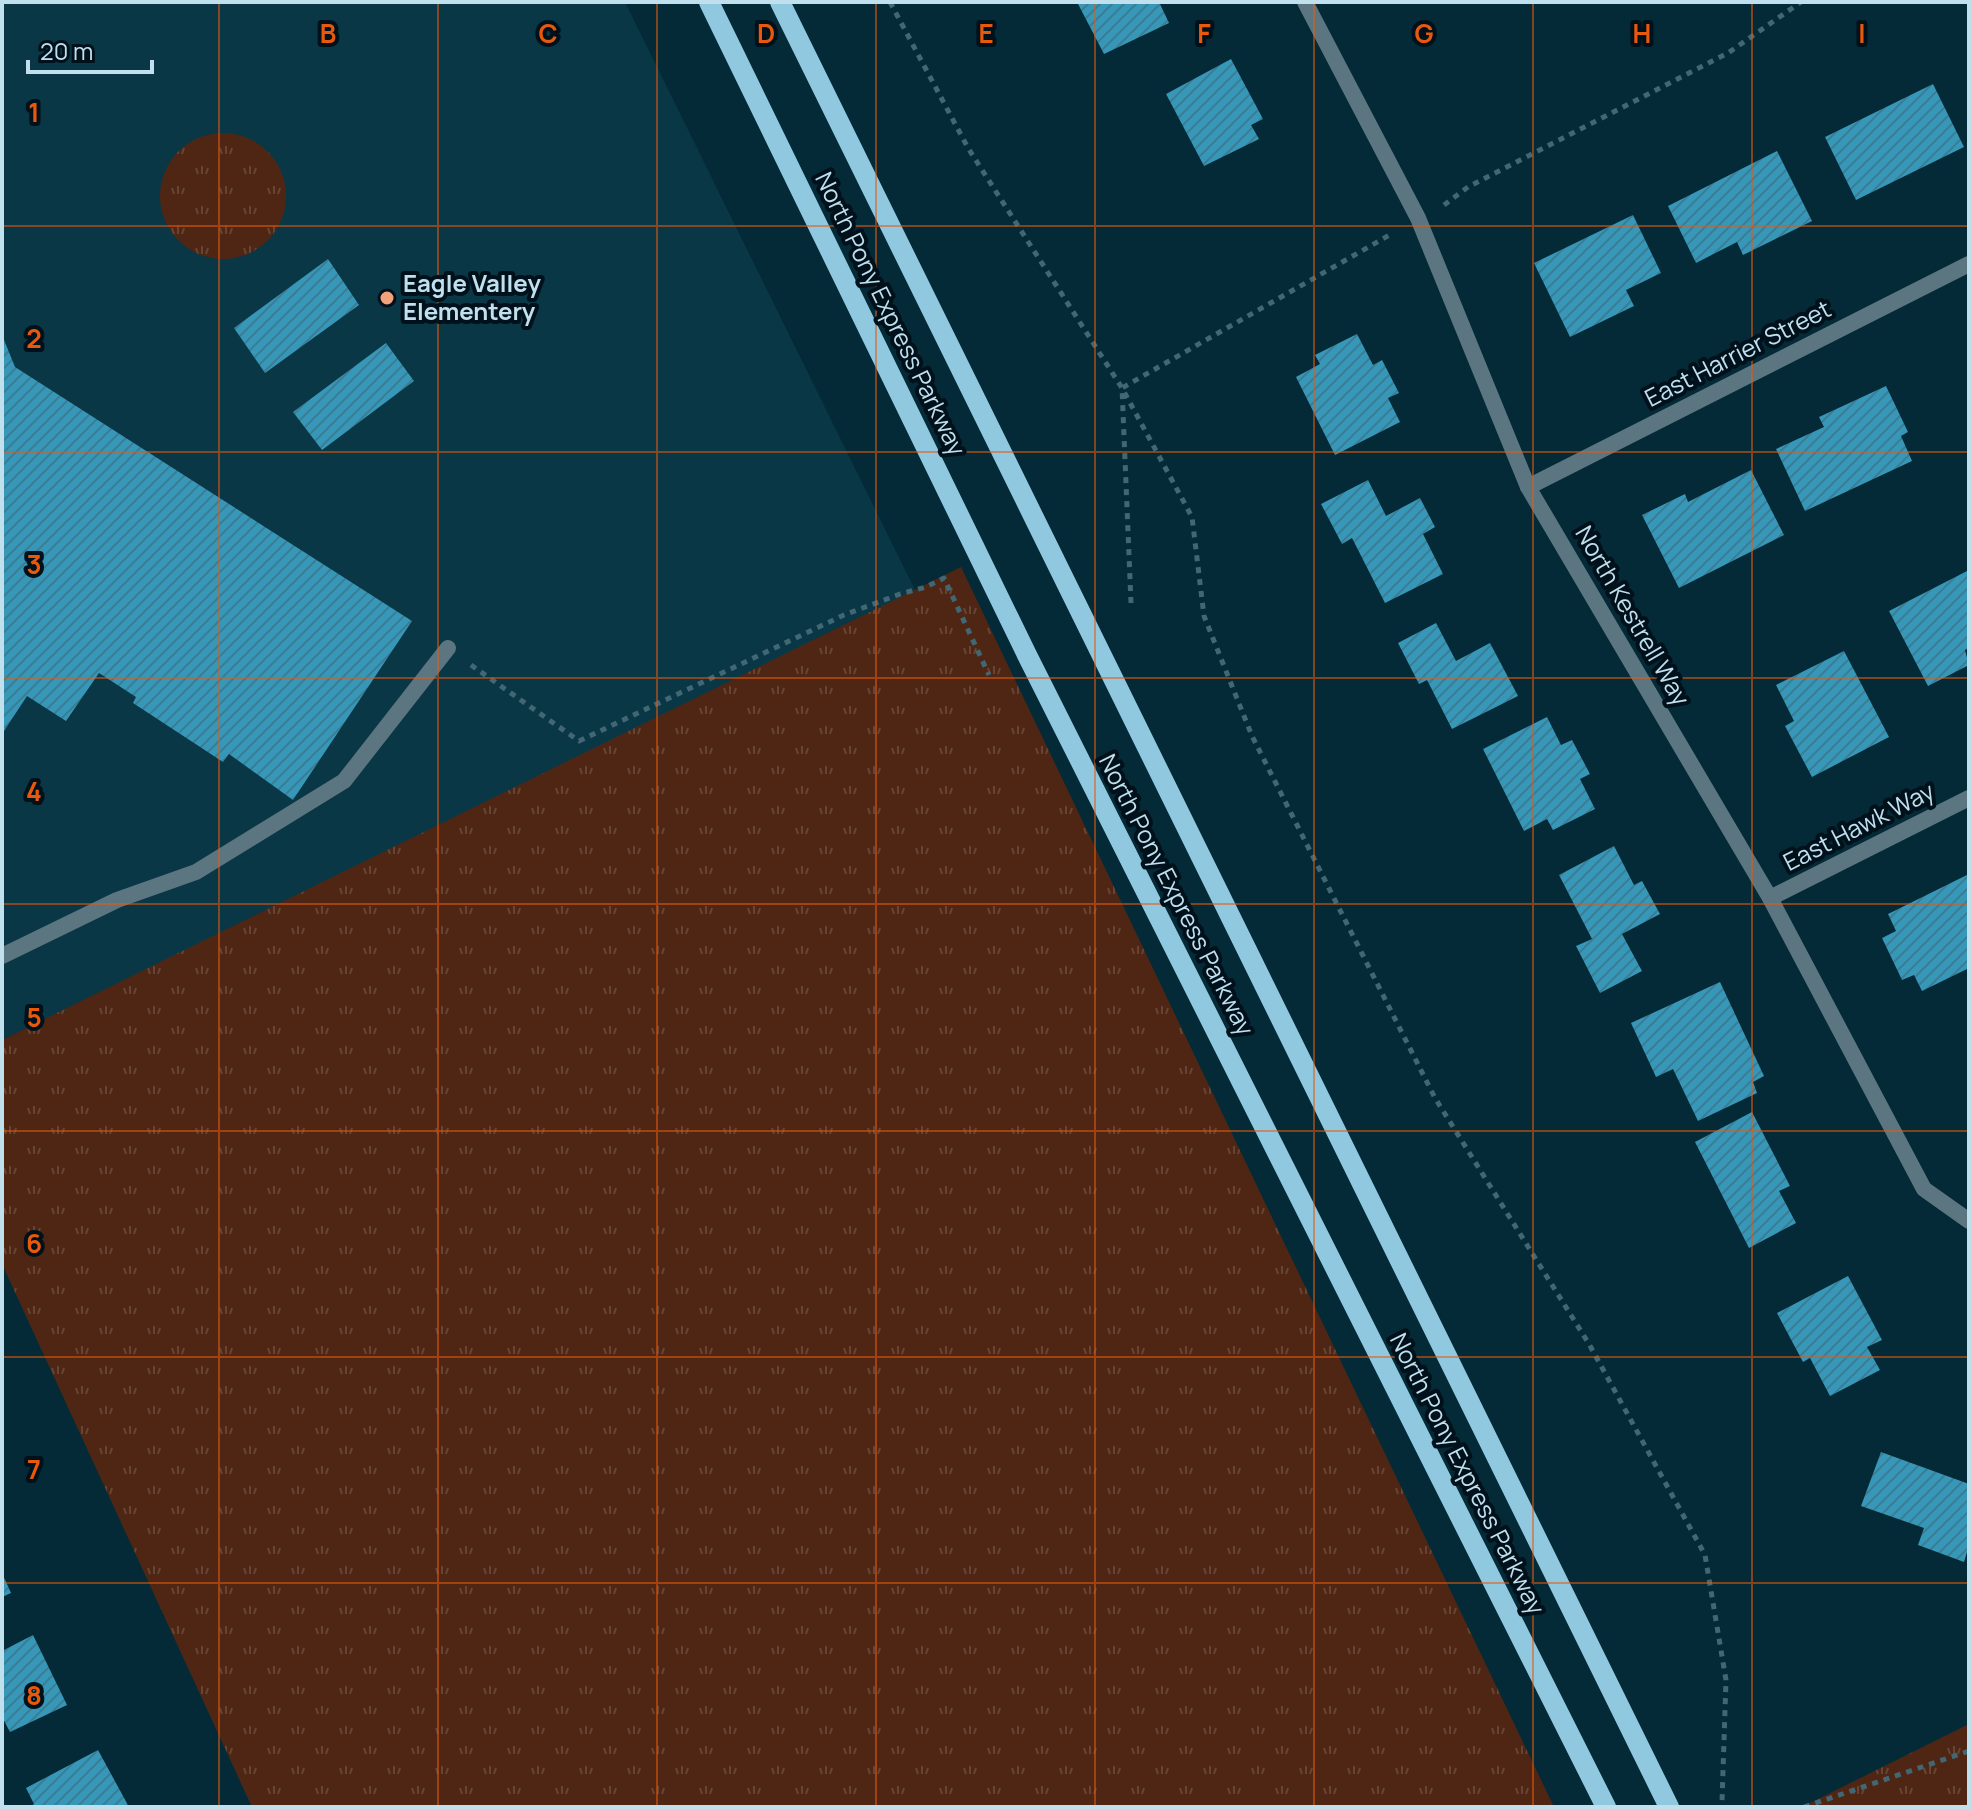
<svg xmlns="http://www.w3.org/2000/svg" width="1971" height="1809" font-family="Manrope,sans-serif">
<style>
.built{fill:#0a3745}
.grass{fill:url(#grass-tufts)}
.building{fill:url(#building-hatch)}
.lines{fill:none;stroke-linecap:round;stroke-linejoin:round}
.path{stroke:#426774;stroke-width:5;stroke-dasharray:6 6;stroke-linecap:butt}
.service{stroke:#5b7681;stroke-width:16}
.minor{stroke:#5b7681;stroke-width:16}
.primary{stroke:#8fc8df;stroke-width:20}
.grid{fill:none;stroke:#e8590c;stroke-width:2;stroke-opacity:0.55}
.poi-dot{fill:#f1a17c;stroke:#00111b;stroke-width:3}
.labels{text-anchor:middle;stroke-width:8;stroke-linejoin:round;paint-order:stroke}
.poi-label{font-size:24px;font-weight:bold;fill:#c0e0ee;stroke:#00111b;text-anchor:start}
.street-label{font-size:24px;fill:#c0e0ee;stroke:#00111b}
.grid-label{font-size:26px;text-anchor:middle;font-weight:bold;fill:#e8590c;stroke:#00111b;stroke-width:8;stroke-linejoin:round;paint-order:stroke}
</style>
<defs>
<pattern id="grass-tufts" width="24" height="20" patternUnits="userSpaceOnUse" patternTransform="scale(2)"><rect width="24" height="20" fill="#4e2613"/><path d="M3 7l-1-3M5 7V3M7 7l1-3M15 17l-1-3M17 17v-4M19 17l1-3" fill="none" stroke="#664536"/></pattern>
<pattern id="building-hatch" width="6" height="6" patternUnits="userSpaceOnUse" patternTransform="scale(2)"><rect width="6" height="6" fill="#3797b9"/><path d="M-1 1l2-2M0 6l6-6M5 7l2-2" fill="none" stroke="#387e97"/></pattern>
</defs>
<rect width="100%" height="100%" fill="#032a36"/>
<!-- built -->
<polygon class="built" points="2,2 625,2 917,594 2,1040"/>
<!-- grass -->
<g class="grass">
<circle cx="223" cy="196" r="63"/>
<polygon points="961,567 1554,1807 252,1807 2,1264 2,1040"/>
<polygon points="1969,1724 1969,1807 1802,1807"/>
</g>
<!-- building -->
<g class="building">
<polygon points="1077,2 1159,2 1169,23 1104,54"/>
<polygon points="1231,59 1263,119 1251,125 1259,139 1204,166 1166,94"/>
<polygon points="1933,84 1964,147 1856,200 1825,137"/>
<polygon points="1777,151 1812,221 1743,255 1737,242 1696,263 1668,206"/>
<polygon points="1633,215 1661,273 1626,290 1634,306 1570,337 1534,263"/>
<polygon points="328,259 359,305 265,373 234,328"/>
<polygon points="1357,334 1373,365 1382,360 1399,393 1388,398 1400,422 1335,455 1296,377 1320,364 1315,355"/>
<polygon points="2,335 15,367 412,621 293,800 229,754 223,762 133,703 136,697 99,673 66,721 27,696 2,734"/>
<polygon points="386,343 414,381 322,450 293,412"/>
<polygon points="1886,386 1908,432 1901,436 1912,461 1805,511 1776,449 1824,427 1819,417"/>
<polygon points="1751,470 1784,535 1679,588 1642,515 1685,494 1688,502"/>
<polygon points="1368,480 1386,516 1420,498 1435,527 1423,534 1443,574 1385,603 1352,538 1342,544 1321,504"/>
<polygon points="1969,570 1969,648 1965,650 1969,665 1928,686 1889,611"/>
<polygon points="1436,623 1456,661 1490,643 1518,696 1452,729 1427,680 1419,684 1398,643"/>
<polygon points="1844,651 1889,737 1812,777 1785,726 1794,721 1776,685"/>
<polygon points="1547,717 1561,745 1572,740 1590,774 1580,779 1595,809 1553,830 1547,819 1524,831 1483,749"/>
<polygon points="1614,846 1634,885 1642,881 1660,914 1622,934 1642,971 1600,993 1576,946 1592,939 1559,875"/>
<polygon points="1969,874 1969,968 1922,991 1914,975 1902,980 1882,938 1896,931 1888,914"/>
<polygon points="1720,982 1764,1076 1753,1082 1757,1093 1698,1121 1673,1069 1656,1077 1631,1023"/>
<polygon points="1752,1112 1790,1186 1779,1191 1796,1223 1749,1248 1695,1142"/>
<polygon points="1848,1276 1882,1340 1867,1347 1880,1370 1830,1396 1810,1358 1803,1362 1777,1313"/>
<polygon points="1881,1452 1969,1484 1969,1553 1967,1552 1964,1562 1918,1545 1924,1528 1861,1506"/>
<polygon points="2,1573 11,1593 2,1597"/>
<polygon points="33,1635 67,1705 10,1732 2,1717 2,1651"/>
<polygon points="98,1750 129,1807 30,1807 34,1804 26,1788"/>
</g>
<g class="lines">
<!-- path -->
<g class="path">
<polyline points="890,2 968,148 1122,388 1192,517 1204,616 1252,736 1435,1098 1589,1344 1705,1555 1726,1680 1722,1802 1724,1807"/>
<polyline points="1444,205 1468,187 1728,53 1801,2"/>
<polyline points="1131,603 1122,388 1393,233"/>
<polyline points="471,665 579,741 844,615 900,594 926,587 944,578 989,675"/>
<polyline points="1804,1807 1969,1751"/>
</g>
<!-- service -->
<polyline class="service" points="2,956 117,900 196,872 344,781 448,648"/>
<!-- minor -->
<g class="minor">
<polyline points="1305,2 1418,218 1528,487 1770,898 1924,1189 1969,1221"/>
<polyline points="1528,487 1969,264"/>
<polyline points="1770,898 1969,798"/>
</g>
<!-- primary -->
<g class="primary">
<polyline points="709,2 1027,655 1606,1807"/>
<polyline points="780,2 1669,1807"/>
</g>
</g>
<!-- grid -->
<path class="grid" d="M219 2V1807M438 2V1807M657 2V1807M876 2V1807M1095 2V1807M1314 2V1807M1533 2V1807M1752 2V1807M2 226H1969M2 452H1969M2 678H1969M2 904H1969M2 1131H1969M2 1357H1969M2 1583H1969"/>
<!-- markers -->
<circle class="poi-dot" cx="387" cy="298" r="8"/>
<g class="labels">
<!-- poi labels -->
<g class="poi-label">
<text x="403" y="292">Eagle Valley<tspan x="403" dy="28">Elementery</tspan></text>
</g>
<!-- street labels -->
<g class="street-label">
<text transform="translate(890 314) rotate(64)" y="8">North Pony Express Parkway</text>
<text transform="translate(1738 354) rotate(-27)" y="8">East Harrier Street</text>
<text transform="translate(1632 616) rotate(60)" y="8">North Kestrell Way</text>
<text transform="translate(1859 827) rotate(-27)" y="8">East Hawk Way</text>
<text transform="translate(1176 895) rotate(63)" y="8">North Pony Express Parkway</text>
<text transform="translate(1467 1474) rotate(63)" y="8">North Pony Express Parkway</text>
</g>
</g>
<g class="grid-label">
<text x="328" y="43">B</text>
<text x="548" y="43">C</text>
<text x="766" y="43">D</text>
<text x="986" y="43">E</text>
<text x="1204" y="43">F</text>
<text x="1424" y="43">G</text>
<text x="1642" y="43">H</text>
<text x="1862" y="43">I</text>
<text x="34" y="122">1</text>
<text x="34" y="348">2</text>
<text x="34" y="574">3</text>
<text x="34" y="801">4</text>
<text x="34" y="1027">5</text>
<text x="34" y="1253">6</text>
<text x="34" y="1479">7</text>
<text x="34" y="1705">8</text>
</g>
<!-- border -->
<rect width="1971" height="1809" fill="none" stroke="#c0e0ee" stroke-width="8"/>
<!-- scale -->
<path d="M28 60v12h124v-12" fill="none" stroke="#c0e0ee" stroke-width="4"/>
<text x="40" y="60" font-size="24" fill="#c0e0ee" stroke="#00111b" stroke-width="6" paint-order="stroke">20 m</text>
</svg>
